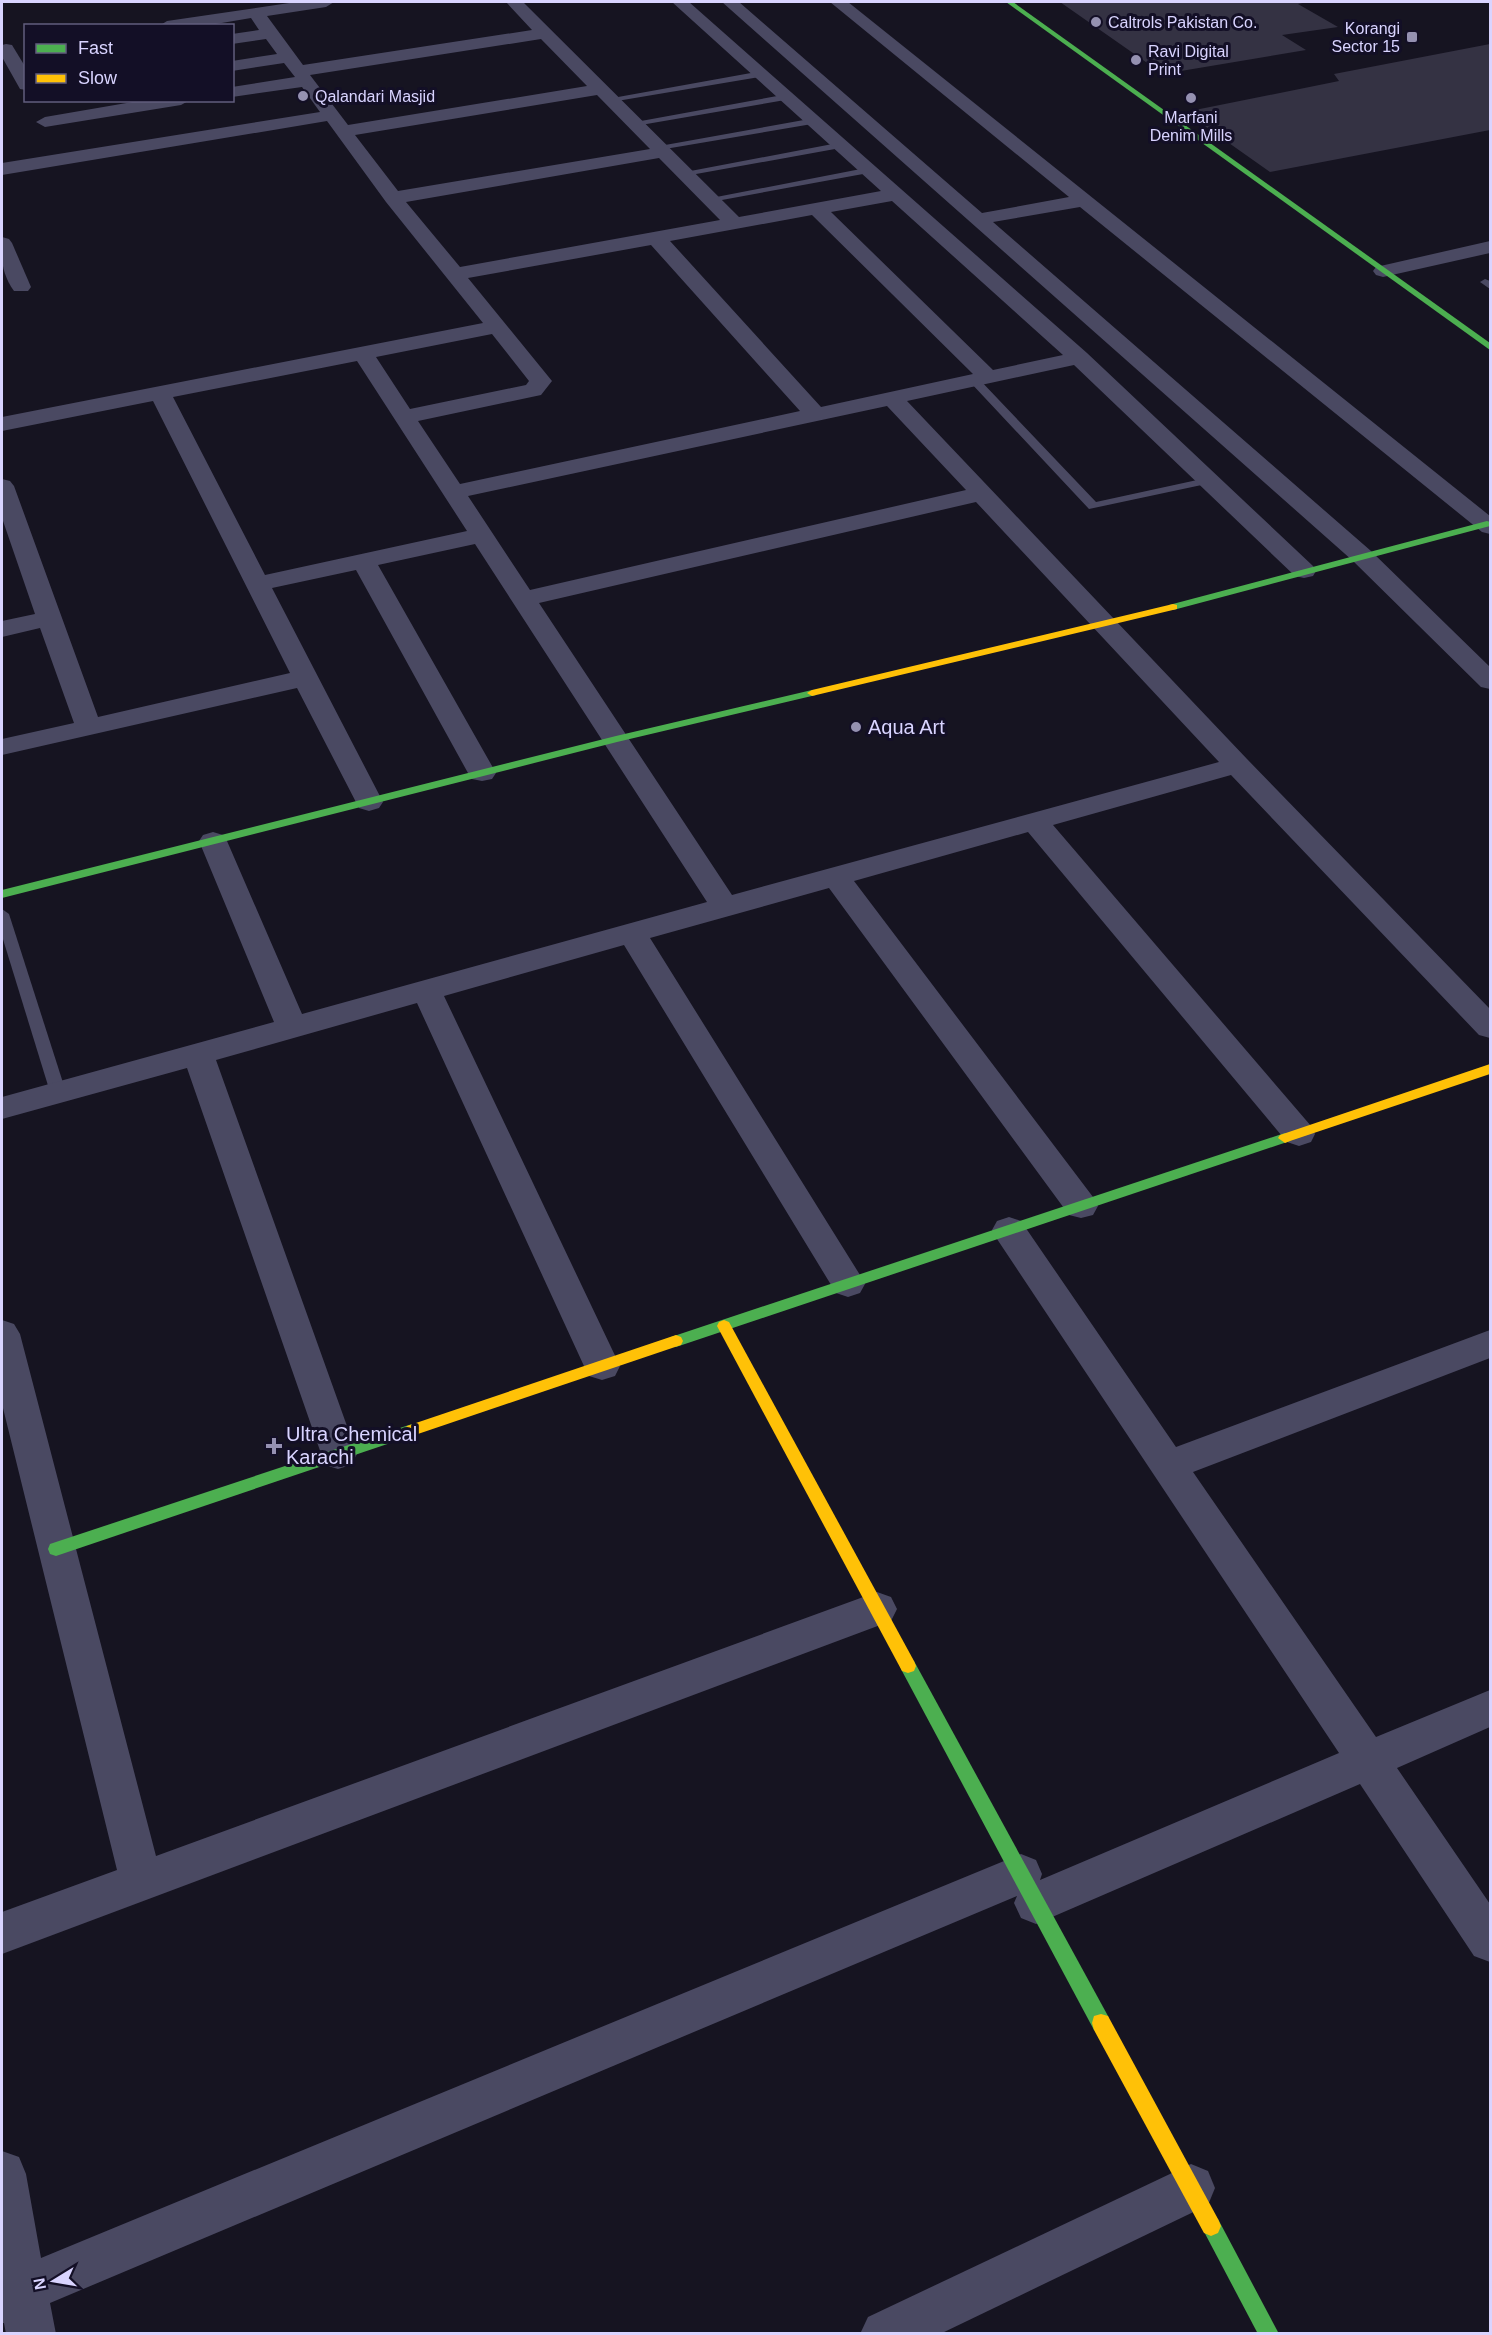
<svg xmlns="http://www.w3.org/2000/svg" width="1492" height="2335" font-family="Arial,sans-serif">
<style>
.building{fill:#343243}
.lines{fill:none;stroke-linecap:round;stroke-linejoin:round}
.lane{fill:#4a4962;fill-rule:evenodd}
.street{fill:#4a4962;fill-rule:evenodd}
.fast{fill:#4caf50;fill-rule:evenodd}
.slow{fill:#ffc107;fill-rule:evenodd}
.poi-dot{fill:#9591b1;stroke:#130f26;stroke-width:2}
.labels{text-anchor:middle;stroke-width:6;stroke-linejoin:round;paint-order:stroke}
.far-poi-label{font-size:16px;fill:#d9d4ff;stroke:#130f26;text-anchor:start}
.poi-label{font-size:20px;fill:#d9d4ff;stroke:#130f26;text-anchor:start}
</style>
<rect width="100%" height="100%" fill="#161421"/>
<!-- building -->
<g class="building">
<polygon points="1060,2 1307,2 1298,4 1338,27 1282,35 1306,50 1163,74"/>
<polygon points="1490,44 1490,130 1270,172 1185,112 1339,81 1334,74"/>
</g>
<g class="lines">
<!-- lane -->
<g class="lane">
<polygon points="762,71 766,74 765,76 611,102 607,99"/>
<polygon points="788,94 792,97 791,99 635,126 630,123"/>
<polygon points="815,118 818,119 818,123 659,150 654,147"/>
<polygon points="843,142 846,143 846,147 685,176 680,173"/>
<polygon points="871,167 874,168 874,172 711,202 706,199"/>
<polygon points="1485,279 1490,281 1490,289 1480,282"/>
<polygon points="970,378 978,378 1096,502 1211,477 1217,480 1211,483 1089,509 970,382"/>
<polygon points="2,909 9,914 66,1092 64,1096 52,1096 50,1092 2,936"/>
</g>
<!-- street -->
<g class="street">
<path d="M296 2H334L326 7 267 16 303 65 532 30 506 2H523L739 217 881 191 672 2H689L1087 353 1313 566 1316 571 1313 576 1304 578 1295 576 1074 365 907 401 1247 759 1490 1009V1038L1479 1035 1231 775 1053 825 1311 1126 1315 1134 1311 1142 1299 1146 1287 1142 1028 832 854 881 1093 1197 1098 1206 1093 1215 1081 1218 1069 1215 829 888 650 938 860 1275 865 1284 860 1293 848 1297 836 1293 624 945 444 996 620 1366 615 1376 602 1380 589 1376 584 1366 417 1003 216 1060 357 1454 351 1465 338 1469 325 1465 187 1068 2 1119V1097L274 1022 199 841 203 835 213 832 223 835 227 841 302 1014 707 902 475 544 378 565 496 773 492 779 482 781 472 779 468 773 356 570 272 588 383 802 379 808 369 811 359 808 297 688 2 755V739L74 723 40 628 2 637V621L35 614 2 518V479L10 481 14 486 98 717 290 673 153 401 2 431V417L483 323 386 202 327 121 2 175V163L320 112 302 87 232 97V87L295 77 284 63 232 71V61L277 54 266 39 232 44V34L259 30 251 18 204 26H159L167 21ZM541 39 587 86 348 125 310 75ZM597 95 650 149 398 191 355 135ZM659 158 720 220 460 267 406 202ZM892 201 1063 355 993 370 831 212ZM812 215 973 374 821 407 670 241ZM651 245 800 411 460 484 418 421 541 395 552 381 468 278ZM492 334 529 381 526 385 410 409 376 357ZM357 361 467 531 265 575 173 397ZM887 406 966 490 530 590 468 496ZM976 502 1219 762 732 895 539 603Z"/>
<polygon points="722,2 739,2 982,213 1069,197 830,2 848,2 1490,516 1490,534 1482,532 1080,207 993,222 1371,551 1490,667 1490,689 1481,687 1353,561"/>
<polygon points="6,44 12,45 26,68 26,90 20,89 2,57 2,45"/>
<polygon points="144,100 190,100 181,105 45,127 36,122 45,117"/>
<path d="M2 237 9 239 12 243 31 287 28 291H14C2 275 0 256 2 237Z"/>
<polygon points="1490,241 1490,253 1383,277 1376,275 1373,271 1376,267"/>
<polygon points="1009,1217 1021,1221 1176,1447 1490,1330 1490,1358 1193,1472 1376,1737 1490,1690 1490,1727 1397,1768 1490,1904 1490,1962 1474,1956 1360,1784 1036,1924 1021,1918 1014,1903 1017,1896 50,2303 56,2334 6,2334 4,2323 2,2323 2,2151 19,2157 26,2174 41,2258 1021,1854 1036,1860 1042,1874 1040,1880 1339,1753 997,1239 992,1230 997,1221"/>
<polygon points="2,1320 14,1324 20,1334 156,1856 877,1592 891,1597 897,1609 891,1621 2,1954 2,1912 117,1870 2,1404"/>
<polygon points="1191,2164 1208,2171 1215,2188 1208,2205 940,2334 860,2334 868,2317"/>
</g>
<!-- fast -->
<g class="fast">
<polygon points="1006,2 1013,2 1490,343 1490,350"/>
<polygon points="1487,521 1490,522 1490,526 1177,609 1173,610 1168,607 1169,605"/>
<polygon points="812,690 817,693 816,695 617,742 2,898 2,890 616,736"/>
<polygon points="1285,1133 1292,1138 1290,1141 676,1347 671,1345 669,1341 671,1337"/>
<polygon points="412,1424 417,1426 420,1430 417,1434 56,1556 50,1554 48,1549 50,1544 56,1542"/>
<polygon points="908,1659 914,1661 1108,2016 1110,2023 1108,2030 1101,2032 1094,2030 902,1671 900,1666 902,1661"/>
<polygon points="1211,2216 1218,2219 1279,2334 1258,2334 1201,2226 1204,2219"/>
</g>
<!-- slow -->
<g class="slow">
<polygon points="1173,604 1177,605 1177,609 812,696 807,693 812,690"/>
<polygon points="1490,1064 1490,1074 1290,1141 1285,1143 1278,1138 1280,1135"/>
<polygon points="724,1320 729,1322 914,1661 916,1666 914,1671 908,1673 902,1671 717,1326 719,1322"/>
<polygon points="676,1335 681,1337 683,1341 681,1345 412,1436 407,1434 404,1430 407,1426"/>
<polygon points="1101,2014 1108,2016 1218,2219 1221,2226 1218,2233 1211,2236 1204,2233 1094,2030 1092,2023 1094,2016"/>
</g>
</g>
<!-- markers -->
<g class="poi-dot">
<circle cx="1096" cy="22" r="6"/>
<rect x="1406" y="31" width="12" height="12" rx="3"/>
<circle cx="1136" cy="60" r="6"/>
<circle cx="303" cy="96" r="6"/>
<circle cx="1191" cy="98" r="6"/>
<circle cx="856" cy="727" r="6"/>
<path d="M271 1437h6v6h6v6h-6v6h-6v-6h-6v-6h6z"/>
</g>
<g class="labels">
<!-- far-poi labels -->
<g class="far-poi-label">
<text x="1108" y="28">Caltrols Pakistan Co.</text>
<text x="1400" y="34" text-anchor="end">Korangi<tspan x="1400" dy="18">Sector 15</tspan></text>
<text x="1148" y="57">Ravi Digital<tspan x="1148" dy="18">Print</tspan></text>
<text x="315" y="102">Qalandari Masjid</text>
<text x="1191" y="123" text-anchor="middle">Marfani<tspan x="1191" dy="18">Denim Mills</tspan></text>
</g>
<!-- poi labels -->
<g class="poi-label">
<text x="868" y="734">Aqua Art</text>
<text x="286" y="1441">Ultra Chemical<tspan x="286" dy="23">Karachi</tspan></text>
</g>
</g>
<!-- border -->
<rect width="1492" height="2335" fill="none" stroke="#d9d4ff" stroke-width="6"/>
<!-- legend -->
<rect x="24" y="24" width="210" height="78" fill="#130f26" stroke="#625e7d" stroke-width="1.5"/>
<rect x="36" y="44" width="30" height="9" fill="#4caf50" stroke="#625e7d" stroke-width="1.5"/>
<text x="78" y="54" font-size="18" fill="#d9d4ff">Fast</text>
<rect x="36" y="74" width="30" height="9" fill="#ffc107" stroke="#625e7d" stroke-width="1.5"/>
<text x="78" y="84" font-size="18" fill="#d9d4ff">Slow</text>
<!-- north arrow -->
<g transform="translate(54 2281) rotate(259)" stroke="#130f26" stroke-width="4.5" paint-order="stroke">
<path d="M0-4.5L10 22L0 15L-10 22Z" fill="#d9d4ff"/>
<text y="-9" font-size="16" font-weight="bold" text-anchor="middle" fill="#d9d4ff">N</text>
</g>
</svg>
